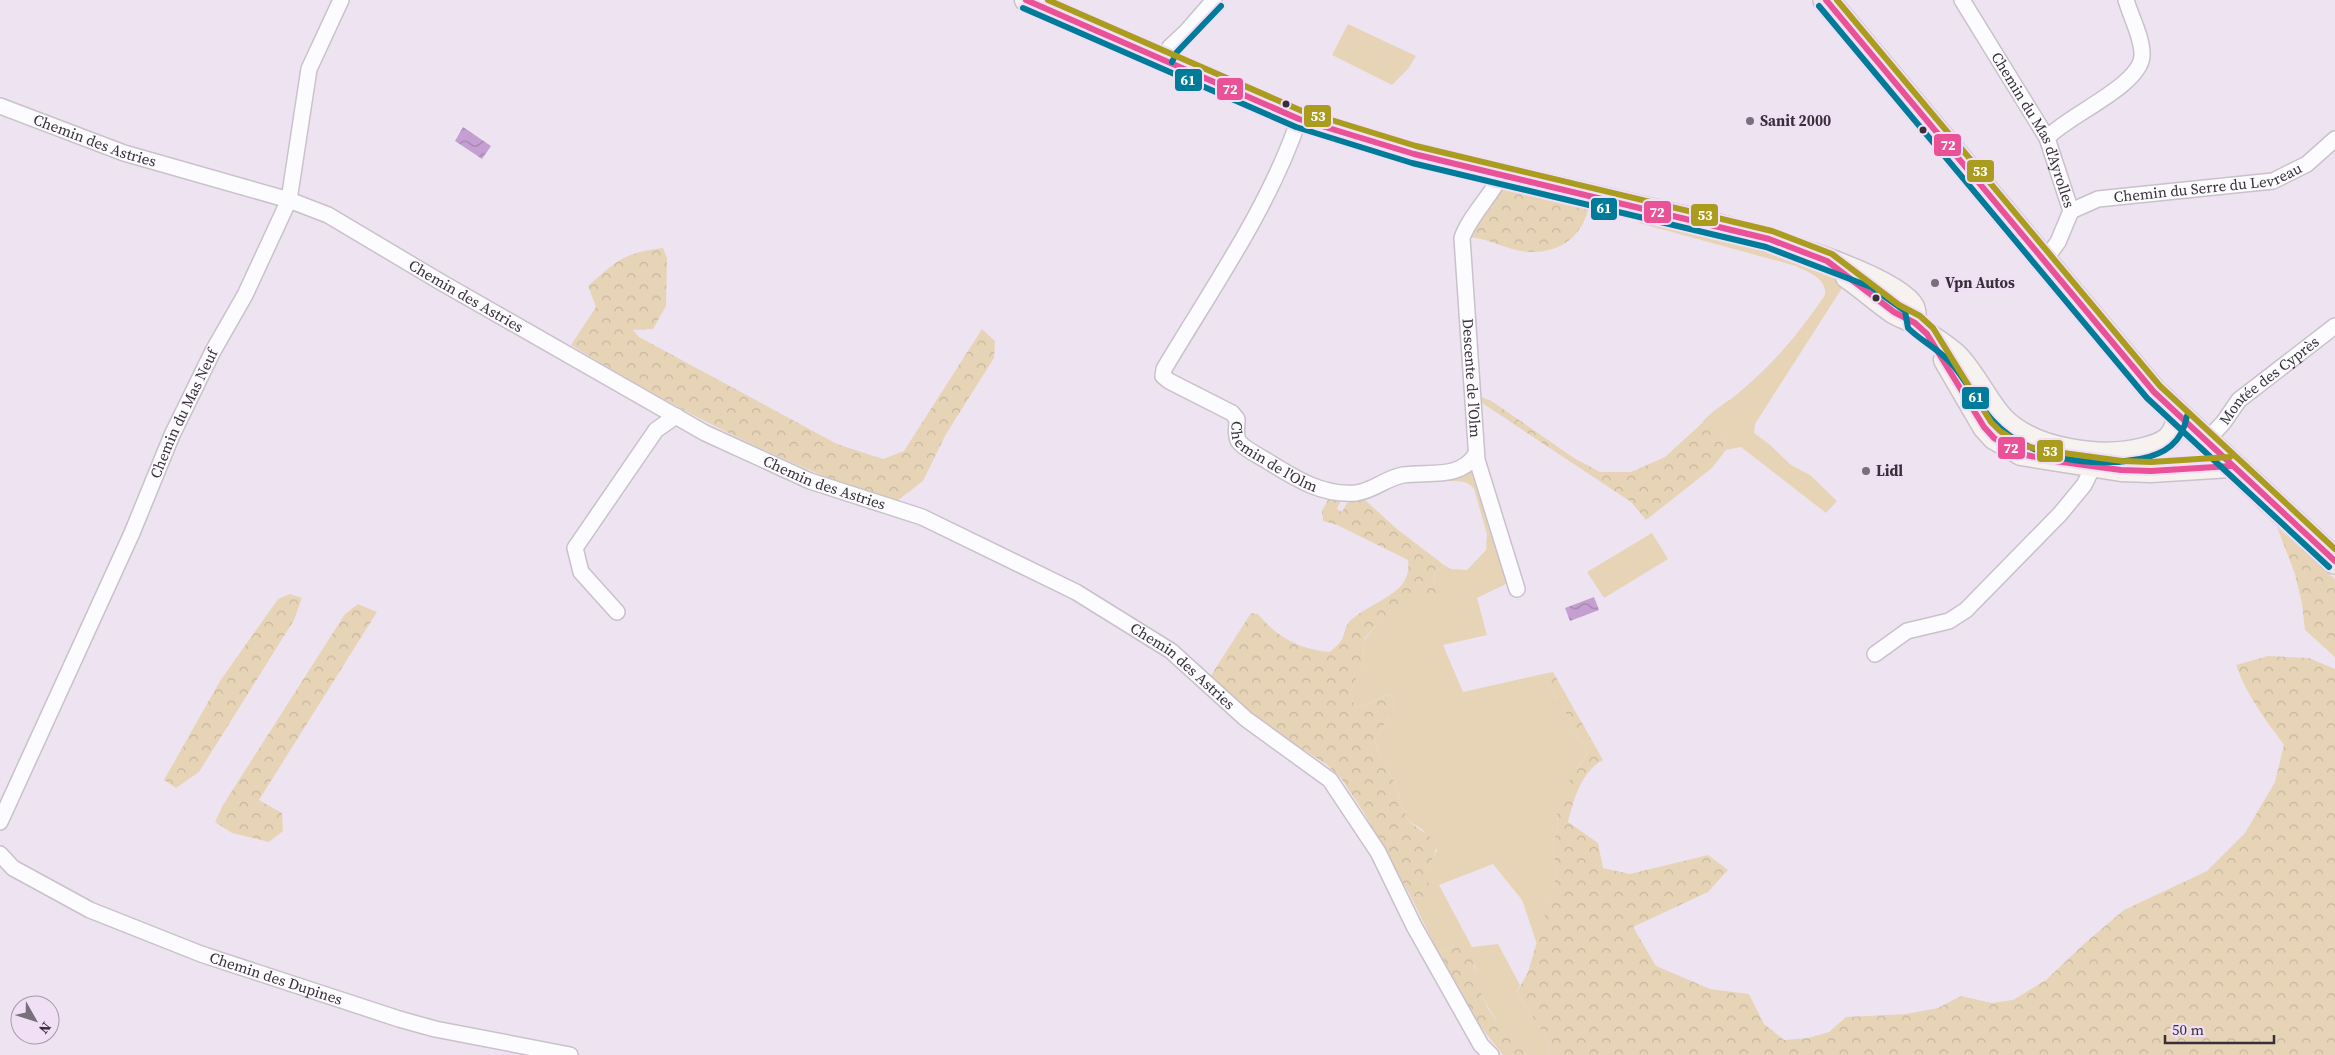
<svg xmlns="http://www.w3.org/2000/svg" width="2335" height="1055" font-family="'Source Serif 4',serif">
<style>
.green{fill:#e7d4b7}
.forest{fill:url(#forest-crowns)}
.water{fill:url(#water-waves)}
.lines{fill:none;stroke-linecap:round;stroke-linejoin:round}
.street-casing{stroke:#c9c1cb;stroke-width:18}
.secondary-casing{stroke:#c9c1cb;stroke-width:25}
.primary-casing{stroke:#c9c4cb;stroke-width:28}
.street{stroke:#fcfbfd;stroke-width:15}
.secondary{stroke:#f5f2ef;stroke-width:22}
.primary{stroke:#ece8e2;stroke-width:25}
.bus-1-casing{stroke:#f1dff6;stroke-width:10}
.bus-2-casing{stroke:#f1dff6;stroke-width:10}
.bus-3-casing{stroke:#f1dff6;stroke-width:10}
.bus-1{stroke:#ea5297;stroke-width:6}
.bus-2{stroke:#007b99;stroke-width:6}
.bus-3{stroke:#aa9c1e;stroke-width:6}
.bus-dot{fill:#373039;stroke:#f1dff6;stroke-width:2}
.poi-dot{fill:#776f79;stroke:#f1dff6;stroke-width:2}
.labels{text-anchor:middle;stroke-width:5;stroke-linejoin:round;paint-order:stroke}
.poi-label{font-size:15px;font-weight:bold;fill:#373039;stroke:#f1dff6;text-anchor:start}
.street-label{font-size:15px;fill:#373039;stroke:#f1dff6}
.line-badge{stroke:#f1dff6;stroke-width:2}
.badge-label{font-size:14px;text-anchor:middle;font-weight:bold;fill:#fff}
</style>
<defs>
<pattern id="forest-crowns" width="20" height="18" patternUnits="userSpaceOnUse" patternTransform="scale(1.25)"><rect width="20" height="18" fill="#e7d4b7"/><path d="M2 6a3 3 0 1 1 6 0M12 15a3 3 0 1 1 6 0" fill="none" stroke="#c7b69e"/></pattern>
<pattern id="water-waves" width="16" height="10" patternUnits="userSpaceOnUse" patternTransform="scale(1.25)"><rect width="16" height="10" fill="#c69fd2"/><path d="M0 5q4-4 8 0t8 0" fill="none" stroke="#a282ab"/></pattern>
</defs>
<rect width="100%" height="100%" fill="#eee4f1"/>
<!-- green -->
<g class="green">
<polygon points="1348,24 1416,56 1408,69 1392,85 1332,55"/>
<path d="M1645 216 1773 250 1821 269 1844 285 1755 424 1754 433 1769 444 1791 465 1810 475 1837 501 1826 513 1741 447 1726 450 1725 435 1710 422 1701 424C1711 410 1729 402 1742 390 1777 360 1799 333 1825 295 1827 278 1809 273 1796 266L1639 223Z"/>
<path d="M1472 466 1513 576 1504 585 1477 598 1487 635 1443 645 1463 692 1543 674 1588 752 1580 764 1557 815 1558 829 1553 843 1556 878 1537 944 1522 900 1493 864 1439 885 1472 947 1498 944 1520 985 1517 992 1549 1042 1548 1055H1527L1500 1026 1485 1002 1476 980 1475 966 1456 943 1439 954 1411 897 1423 899 1427 870 1437 850 1422 829 1408 821 1394 781 1378 754 1375 740 1395 706 1390 694 1356 708 1350 694 1355 680 1363 669 1364 640 1379 622 1434 583 1435 572 1444 565 1451 569 1467 570 1486 550 1487 534 1474 489C1468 480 1457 481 1448 481L1447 478Z"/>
<polygon points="1652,533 1668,559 1604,598 1587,572"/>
</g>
<!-- forest -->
<g class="forest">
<path d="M1500 190H1524L1589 207C1581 242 1551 258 1516 250 1500 246 1485 238 1468 237Z"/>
<path d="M663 248 667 258 666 306 653 329 633 330 639 337 837 444 883 459 904 451 982 329 995 341 994 358 946 434 923 481 897 501C870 491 841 484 814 472 730 437 649 393 571 345L596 307 588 286C618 260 623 253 663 248Z"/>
<polygon points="1482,397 1493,402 1574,458 1600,472 1631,472 1665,457 1701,424 1710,422 1720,426 1725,434 1726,450 1712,468 1646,520 1631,502 1476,399"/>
<path d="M1330 496 1341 500 1337 509 1342 512 1347 503 1360 499 1365 500 1397 529 1444 565 1435 572 1434 583 1438 593 1415 600 1379 622 1364 639 1363 669 1355 680 1350 694 1356 708 1390 694 1395 706 1375 740 1378 754 1394 781 1408 821 1436 841C1438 865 1417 865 1433 892L1423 899 1411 897 1364 813 1341 778 1326 764 1253 717 1210 677 1251 613 1258 614C1278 638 1299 649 1330 652 1333 649 1338 645 1341 641 1345 634 1345 625 1351 620 1373 600 1413 594 1408 560L1337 525 1323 521 1322 511Z"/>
<polygon points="2277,527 2335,579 2335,657 2305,630 2302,604 2295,574"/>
<polygon points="290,594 302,598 294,620 199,772 176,788 164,780 220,681 278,599"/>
<polygon points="358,604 377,612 259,800 282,813 283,831 269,842 232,833 215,822 223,805 345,614"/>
<path d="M2268 656 2309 658 2335 669V1055H1548L1549 1042 1517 992 1528 972 1556 878 1553 843 1558 829 1557 815 1561 802 1568 783 1588 752 1543 674 1553 672 1603 760C1581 772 1574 799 1568 822L1598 843 1603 868 1630 874 1708 855 1728 870 1708 892 1633 927 1656 966 1710 989 1749 994 1764 1024 1784 1040 1808 1038 1829 1032 1846 1017 1906 1014 1938 1008 1961 996 1992 1003 2013 1000 2046 980 2085 943 2124 910 2207 871 2245 833 2275 782 2284 745C2265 719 2247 696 2236 665Z"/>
<path d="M1456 943 1466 945C1476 962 1476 982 1484 1000 1493 1021 1512 1037 1527 1055H1503L1473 1017 1439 954Z"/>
</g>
<!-- water -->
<g class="water">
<polygon points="463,127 491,146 482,159 455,141"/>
<polygon points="1594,597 1599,610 1570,621 1565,608"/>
</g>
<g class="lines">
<defs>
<g id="street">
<path id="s1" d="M1962 0 2047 138 2071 211 2058 242 2044 261"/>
<polyline points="1164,58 1170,47 1187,31 1214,0"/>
<path id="s2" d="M0 106 124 153 289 200 328 215 439 281 705 433 810 481 922 517 1076 592 1171 651 1246 719 1330 780 1378 852 1414 926 1481 1045 1491 1055"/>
<path id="s3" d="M1299 119C1269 208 1212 288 1164 369L1163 376 1169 381 1232 413 1237 419C1237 426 1235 436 1239 442 1245 449 1257 455 1264 459 1293 477 1321 496 1356 493 1373 491 1386 478 1403 475 1429 471 1460 480 1476 454"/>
<path d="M2047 138C2068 115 2140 86 2142 56 2143 39 2131 17 2126 0"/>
<path id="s4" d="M1502 174C1491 196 1469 217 1462 238L1477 460 1517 589"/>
<path id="s5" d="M2071 211 2098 199 2273 181 2307 164 2335 139"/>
<path id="s6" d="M2206 441 2223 423 2239 400 2335 326"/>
<polyline points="617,612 581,572 575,548 656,430 676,416"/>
<polyline points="1875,654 1907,631 1949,621 1966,610 2060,514 2084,485 2089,475 2094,458"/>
<path id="s7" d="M0 822 132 533 172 435 213 351 245 295 289 200 309 69 341 0"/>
<path id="s8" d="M0 854 13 868 90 910 201 954 399 1019 435 1029 570 1055"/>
</g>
<g id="secondary">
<path d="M1026 0 1299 119 1414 154 1720 226C1757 236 1898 276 1913 307 1915 311 1915 318 1915 323"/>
<path d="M1847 277C1863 288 1877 301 1893 312 1899 316 1907 318 1914 322 1919 325 1923 331 1928 334 1938 342 1949 348 1958 357 1976 376 1986 401 2003 419 2035 451 2102 460 2144 449 2164 444 2176 438 2178 415"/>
<polyline points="1945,360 1984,427 1994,438 2021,454 2121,470 2151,471 2231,466"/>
</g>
<polyline id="primary" points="1826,0 2154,392 2335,561"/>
</defs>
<!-- street casing -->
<use href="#street" class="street-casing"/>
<!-- secondary casing -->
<use href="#secondary" class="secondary-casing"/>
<!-- primary casing -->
<use href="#primary" class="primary-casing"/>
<!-- street -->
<use href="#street" class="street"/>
<!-- secondary -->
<use href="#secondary" class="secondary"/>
<!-- primary -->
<use href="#primary" class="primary"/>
<defs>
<g id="bus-1">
<polyline points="1026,0 1299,119 1414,154 1769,239 1827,261 1894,312 1915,323 1927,334 1984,427 1994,438 2021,454 2055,461 2121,470 2151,471 2231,466"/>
<polyline points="1826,0 2154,392 2335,561"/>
</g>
<g id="bus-2">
<polyline points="1819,6 2147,398 2329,567"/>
<path d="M1023 8 1296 127 1412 163 1766 247 1871 287 1905 311 1908 328C1921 341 1937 348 1950 362 1966 379 1976 402 1992 420 2027 459 2091 468 2140 459 2165 454 2182 443 2187 416"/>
<polyline points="1172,62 1177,52 1221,6"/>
</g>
<g id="bus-3">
<polyline points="1048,0 1302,111 1416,146 1772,231 1832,254 1899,305 1920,316 1933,328 1991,422 2000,431 2024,446 2056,452 2122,461 2151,462 2230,457"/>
<polyline points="1837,0 2160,386 2335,549"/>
</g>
</defs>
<!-- bus-1 casing -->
<use href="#bus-1" class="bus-1-casing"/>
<!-- bus-2 casing -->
<use href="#bus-2" class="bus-2-casing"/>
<!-- bus-3 casing -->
<use href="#bus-3" class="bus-3-casing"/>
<!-- bus-1 -->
<use href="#bus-1" class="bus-1"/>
<!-- bus-2 -->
<use href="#bus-2" class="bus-2"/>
<!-- bus-3 -->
<use href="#bus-3" class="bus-3"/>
</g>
<!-- markers -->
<g class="bus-dot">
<circle cx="1286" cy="104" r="4.5"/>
<circle cx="1923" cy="130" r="4.5"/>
<circle cx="1876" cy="298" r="4.5"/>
</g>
<g class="poi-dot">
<circle cx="1750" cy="121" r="5"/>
<circle cx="1935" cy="283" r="5"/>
<circle cx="1866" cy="471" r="5"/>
</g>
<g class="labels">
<!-- poi labels -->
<g class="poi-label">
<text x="1760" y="126">Sanit 2000</text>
<text x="1945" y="288">Vpn Autos</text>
<text x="1876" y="476">Lidl</text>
</g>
<!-- street labels -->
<g class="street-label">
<text dy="5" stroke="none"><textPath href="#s1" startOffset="149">Chemin du Mas d'Ayrolles</textPath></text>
<text dy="5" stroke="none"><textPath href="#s2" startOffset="101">Chemin des Astries</textPath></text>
<text dy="5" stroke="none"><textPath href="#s5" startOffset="141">Chemin du Serre du Levreau</textPath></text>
<text dy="5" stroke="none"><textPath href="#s2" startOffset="506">Chemin des Astries</textPath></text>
<text dy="5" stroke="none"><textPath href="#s4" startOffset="216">Descente de l'Olm</textPath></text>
<text dy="5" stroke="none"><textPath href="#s6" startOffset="88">Montée des Cyprès</textPath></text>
<text dy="5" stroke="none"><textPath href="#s7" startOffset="448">Chemin du Mas Neuf</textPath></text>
<text dy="5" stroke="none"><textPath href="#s3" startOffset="436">Chemin de l'Olm</textPath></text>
<text dy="5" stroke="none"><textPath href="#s2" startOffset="911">Chemin des Astries</textPath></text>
<text dy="5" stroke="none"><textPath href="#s2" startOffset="1316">Chemin des Astries</textPath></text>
<text dy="5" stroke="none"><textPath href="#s8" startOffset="305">Chemin des Dupines</textPath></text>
</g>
</g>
<g class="line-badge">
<rect x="1174" y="68" width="29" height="24" rx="5" fill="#007b99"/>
<rect x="1216" y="77" width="28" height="24" rx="5" fill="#ea5297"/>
<rect x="1303" y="104" width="29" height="24" rx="5" fill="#aa9c1e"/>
<rect x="1933" y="133" width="29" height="24" rx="5" fill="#ea5297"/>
<rect x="1966" y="159" width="29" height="24" rx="5" fill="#aa9c1e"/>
<rect x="1590" y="197" width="28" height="24" rx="5" fill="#007b99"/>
<rect x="1643" y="200" width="29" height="24" rx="5" fill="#ea5297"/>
<rect x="1690" y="203" width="29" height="24" rx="5" fill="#aa9c1e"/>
<rect x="1961" y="386" width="29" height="24" rx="5" fill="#007b99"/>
<rect x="1997" y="436" width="29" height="24" rx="5" fill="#ea5297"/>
<rect x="2036" y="439" width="28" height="24" rx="5" fill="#aa9c1e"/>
</g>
<g class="badge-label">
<text x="1188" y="85">61</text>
<text x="1230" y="94">72</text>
<text x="1318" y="121">53</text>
<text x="1948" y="150">72</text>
<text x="1980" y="176">53</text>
<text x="1604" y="213">61</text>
<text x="1657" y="217">72</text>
<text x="1705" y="220">53</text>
<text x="1976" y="402">61</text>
<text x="2011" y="453">72</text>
<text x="2050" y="456">53</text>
</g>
<!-- north arrow -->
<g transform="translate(35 1020) rotate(129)"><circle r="24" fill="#f1dff6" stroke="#a799aa"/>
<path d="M0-4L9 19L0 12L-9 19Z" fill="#776f79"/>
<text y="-8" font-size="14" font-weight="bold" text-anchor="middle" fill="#373039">N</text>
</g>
<!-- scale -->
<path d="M2165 1035v8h109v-8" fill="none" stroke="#373039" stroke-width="2.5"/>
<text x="2172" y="1035" font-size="15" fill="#373039" stroke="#f1dff6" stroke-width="4" paint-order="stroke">50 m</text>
</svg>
